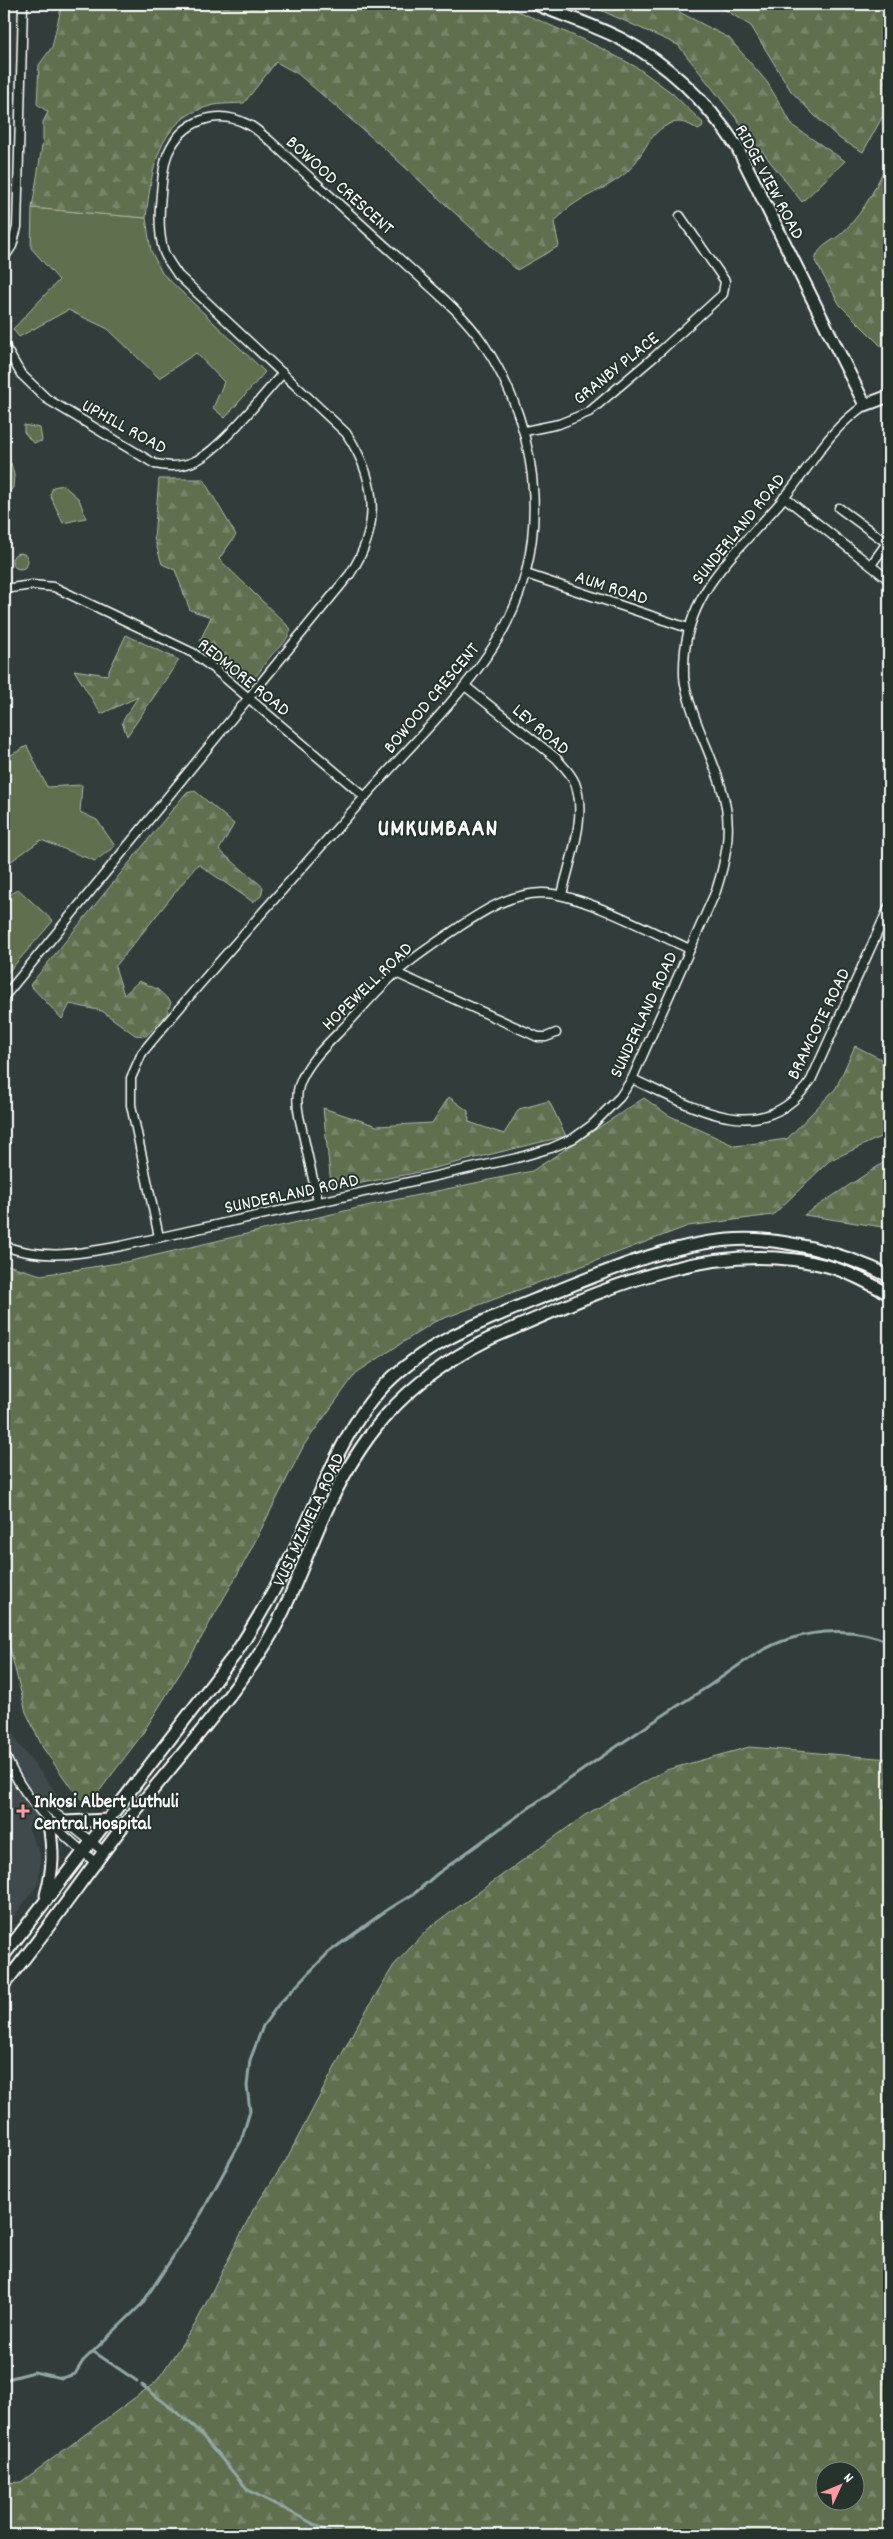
<svg xmlns="http://www.w3.org/2000/svg" width="893" height="2539" font-family="Dekko,sans-serif">
<style>
.built{fill:#414a4c}
.grass{fill:#606f50;stroke:#b0b7a8}
.forest{fill:url(#forest-firs);stroke:#b0b7a8;fill-rule:evenodd}
.lines{fill:none;stroke-linecap:round;stroke-linejoin:round}
.stream{stroke:#91a7a7;stroke-width:3}
.street-casing{stroke:#fff;stroke-width:11}
.secondary-casing{stroke:#fff;stroke-width:15}
.street{stroke:#26332d;stroke-width:8}
.secondary{stroke:#26332d;stroke-width:11}
.poi-dot{fill:#ff9aa2;stroke:#26332d;stroke-width:2}
.labels{text-anchor:middle;stroke-width:4;stroke-linejoin:round;paint-order:stroke}
.street-label{font-size:19px;fill:#fff;stroke:#26332d}
.poi-label{font-size:19px;font-weight:bold;fill:#fff;stroke:#26332d;text-anchor:start}
.district-label{font-size:24px;font-weight:bold;letter-spacing:1px;fill:#fff;stroke:#26332d}
</style>
<defs>
<pattern id="forest-firs" width="22" height="20" patternUnits="userSpaceOnUse" patternTransform="scale(1.25)"><rect width="22" height="20" fill="#606f50"/><path d="M5 1l3.5 6h-7zM16 11l3.5 6h-7z" fill="#78856a"/></pattern>
</defs>
<rect width="100%" height="100%" fill="#323d3b"/>
<filter id="ink" filterUnits="userSpaceOnUse"><feTurbulence type="fractalNoise" baseFrequency=".02" numOctaves="2"/><feDisplacementMap in="SourceGraphic" scale="10" xChannelSelector="R" yChannelSelector="G"/><feConvolveMatrix kernelMatrix="1 2 1 2 8 2 1 2 1" color-interpolation-filters="sRGB"/></filter>
<g filter="url(#ink)">
<!-- built -->
<polygon class="built" points="4,1693 16,1741 58,1795 28,1828 40,1854 39,1882 4,1930"/>
<!-- grass -->
<g class="grass">
<polygon points="32,208 146,218 151,251 162,273 265,372 225,418 213,408 224,382 196,353 159,378 108,329 68,310 19,337 13,329 59,280 31,248"/>
<polygon points="24,425 40,428 42,441 33,443 24,432"/>
<polygon points="4,462 11,463 14,475 13,488 10,491 4,486"/>
<polygon points="63,485 79,499 86,518 63,523 50,495 53,487"/>
<circle cx="20" cy="561" r="8"/>
<polygon points="27,746 47,787 82,785 80,812 97,820 115,846 95,861 41,840 10,862 4,849 4,759"/>
<polygon points="18,889 53,921 4,977 4,899"/>
</g>
<!-- forest -->
<g class="forest">
<path d="M62 4H502L597 46 638 68 672 93 703 123 702 128 698 130C689 123 678 119 667 125 648 134 643 157 628 171 603 194 576 194 554 223L559 246 517 270 384 148 298 74 276 62 244 103C233 104 220 103 210 106 157 119 151 173 146 218L32 208 43 140V122L48 112 37 104 39 65 52 47Z"/>
<polygon points="587,4 664,4 729,38 767,82 793,126 845,161 802,202 678,45"/>
<polygon points="716,4 889,4 889,105 863,152 840,139 814,115 791,91 751,26"/>
<path d="M889 158V354L840 305 815 261C819 243 833 243 844 231 866 210 877 185 889 158Z"/>
<path d="M159 479H203L236 535 219 559 291 629C284 648 280 644 270 657 261 667 259 677 246 683 227 672 209 661 200 641L211 617 190 610 175 570 162 564 154 538Z"/>
<polygon points="126,635 179,660 127,736 122,722 138,697 101,714 74,670 107,675"/>
<polygon points="195,791 234,824 219,850 263,887 261,896 253,902 198,864 115,967 124,995 139,981 157,989 171,1002 167,1014 146,1036 135,1035 102,1011 70,1004 62,1019 30,985 186,793"/>
<polygon points="855,1046 889,1063 889,1133 829,1161 773,1215 688,1226 434,1322 356,1373 304,1445 246,1559 192,1654 141,1736 88,1806 72,1789 43,1748 26,1712 4,1626 4,1264 41,1275 131,1261 366,1206 532,1171 644,1098 668,1115 735,1146 787,1139 836,1088"/>
<polygon points="449,1097 468,1111 469,1122 504,1134 519,1109 549,1101 566,1136 410,1174 340,1187 331,1184 323,1108 377,1126 432,1123"/>
<polygon points="889,1159 889,1228 804,1215"/>
<path d="M749 1747 889 1759V2535H4V2483L21 2482 156 2382 196 2323 253 2210 286 2160 355 2029 394 1965 428 1929 585 1815 666 1770ZM826 2472H856V2502H826Z"/>
</g>
<g class="lines">
<!-- stream -->
<g class="stream">
<polyline points="94,2352 137,2381"/>
<path d="M4 2380 34 2372 62 2378 75 2374 83 2361 142 2304 201 2214 241 2141 250 2111 247 2086 250 2060 263 2026 278 2005 329 1952 384 1912 415 1893 437 1874C524 1811 611 1748 701 1691 730 1673 756 1649 789 1639 821 1629 858 1628 889 1642"/>
<polyline points="142,2385 195,2427 248,2490 335,2535"/>
</g>
<defs>
<g id="street">
<polyline points="4,258 12,246 17,227 23,4"/>
<path d="M4 345 21 374 47 399 155 464C169 467 184 467 197 460 222 448 263 395 283 373"/>
<polyline points="525,431 559,424 589,412 654,357 723,294 725,281 680,216"/>
<polyline points="784,497 889,580"/>
<polyline points="839,508 887,543"/>
<polyline points="871,565 889,540"/>
<polyline points="526,574 688,628"/>
<polyline points="4,589 32,585 54,587 193,653 218,672 365,797"/>
<path d="M465 686 556 758C563 766 571 773 575 783 588 817 569 861 562 895"/>
<polyline points="396,973 538,1037 546,1037 556,1033"/>
<path d="M4 997 350 574C382 526 377 479 346 433L178 275C173 267 167 260 164 252 158 234 159 213 161 194 162 181 163 165 168 153 182 121 216 108 247 124 255 127 262 135 269 140 313 180 357 221 402 261 430 287 462 312 483 343 544 434 554 556 491 650 455 704 406 750 363 799 289 883 213 966 142 1053L131 1078V1105L159 1237"/>
<path d="M632 1079C692 1106 762 1152 811 1080L889 907"/>
<path d="M318 1202 299 1116C297 1105 296 1096 299 1086 307 1061 330 1042 348 1023 364 1006 380 987 398 971 417 955 438 941 459 927 485 910 509 894 542 893 580 893 653 933 690 949"/>
<path d="M4 1246C44 1260 80 1254 121 1246L517 1158 551 1148 574 1138 592 1125 620 1097 632 1079 716 891C725 863 732 832 725 802 717 762 693 725 685 684 683 674 684 661 685 650 693 583 743 547 784 498 813 464 826 432 865 405"/>
<path d="M4 1752C22 1800 58 1831 96 1863"/>
<polyline points="34,1801 50,1809 104,1852"/>
</g>
<g id="secondary">
<path d="M536 4C564 16 594 25 621 39 669 64 707 102 737 147L865 405 889 396"/>
<polyline points="65,1822 108,1820"/>
<path d="M46 1895C54 1867 53 1851 49 1823"/>
<path d="M4 1955 236 1653C256 1622 275 1590 291 1557 318 1504 334 1448 371 1401 415 1343 492 1318 557 1291 612 1269 668 1245 728 1240 778 1235 846 1254 889 1276"/>
<path d="M4 1984C45 1934 81 1881 120 1830 166 1772 216 1717 258 1656 286 1615 301 1567 321 1522 359 1436 403 1382 489 1339 595 1294 708 1235 827 1266 849 1272 869 1283 889 1294"/>
</g>
</defs>
<!-- street casing -->
<use href="#street" class="street-casing"/>
<!-- secondary casing -->
<use href="#secondary" class="secondary-casing"/>
<!-- street -->
<use href="#street" class="street"/>
<!-- secondary -->
<use href="#secondary" class="secondary"/>
</g>
</g>
<!-- markers -->
<path class="poi-dot" d="M20.5 1803.5h5v5h5v5h-5v5h-5v-5h-5v-5h5z"/>
<g class="labels">
<!-- street labels -->
<g class="street-label">
<text transform="translate(771 181) rotate(62)" y="7">RIDGE VIEW ROAD</text>
<text transform="translate(341 184) rotate(42)" y="7">BOWOOD CRESCENT</text>
<text transform="translate(615 367) rotate(-39)" y="7">GRANBY PLACE</text>
<text transform="translate(125 425) rotate(29)" y="7">UPHILL ROAD</text>
<text transform="translate(737 528) rotate(-51)" y="7">SUNDERLAND ROAD</text>
<text transform="translate(612 586) rotate(18)" y="7">AUM ROAD</text>
<text transform="translate(245 676) rotate(39)" y="7">REDMORE ROAD</text>
<text transform="translate(430 697) rotate(-50)" y="7">BOWOOD CRESCENT</text>
<text transform="translate(542 728) rotate(40)" y="7">LEY ROAD</text>
<text transform="translate(366 985) rotate(-44)" y="7">HOPEWELL ROAD</text>
<text transform="translate(642 1014) rotate(-65)" y="7">SUNDERLAND ROAD</text>
<text transform="translate(817 1023) rotate(-64)" y="7">BRAMCOTE ROAD</text>
<text transform="translate(291 1192) rotate(-12)" y="7">SUNDERLAND ROAD</text>
<text transform="translate(307 1519) rotate(-65)" y="7">VUSI MZIMELA ROAD</text>
</g>
<!-- poi labels -->
<g class="poi-label">
<text x="34" y="1807">Inkosi Albert Luthuli<tspan x="34" dy="22">Central Hospital</tspan></text>
</g>
<!-- district labels -->
<g class="district-label">
<text x="438" y="835">UMKUMBAAN</text>
</g>
</g>
<!-- margin -->
<rect width="893" height="2539" fill="none" stroke="#26332d" stroke-width="20"/>
<rect x="10" y="10" width="873" height="2519" fill="none" stroke="#fff" stroke-width="2" filter="url(#ink)"/>
<!-- north arrow -->
<g transform="translate(840 2486) rotate(46)"><circle r="24" fill="#26332d" stroke="#7d8581"/>
<path d="M0-4L9 19L0 12L-9 19Z" fill="#ff9aa2"/>
<text y="-8" font-size="14" font-weight="bold" text-anchor="middle" fill="#ffffff">N</text>
</g>
</svg>
